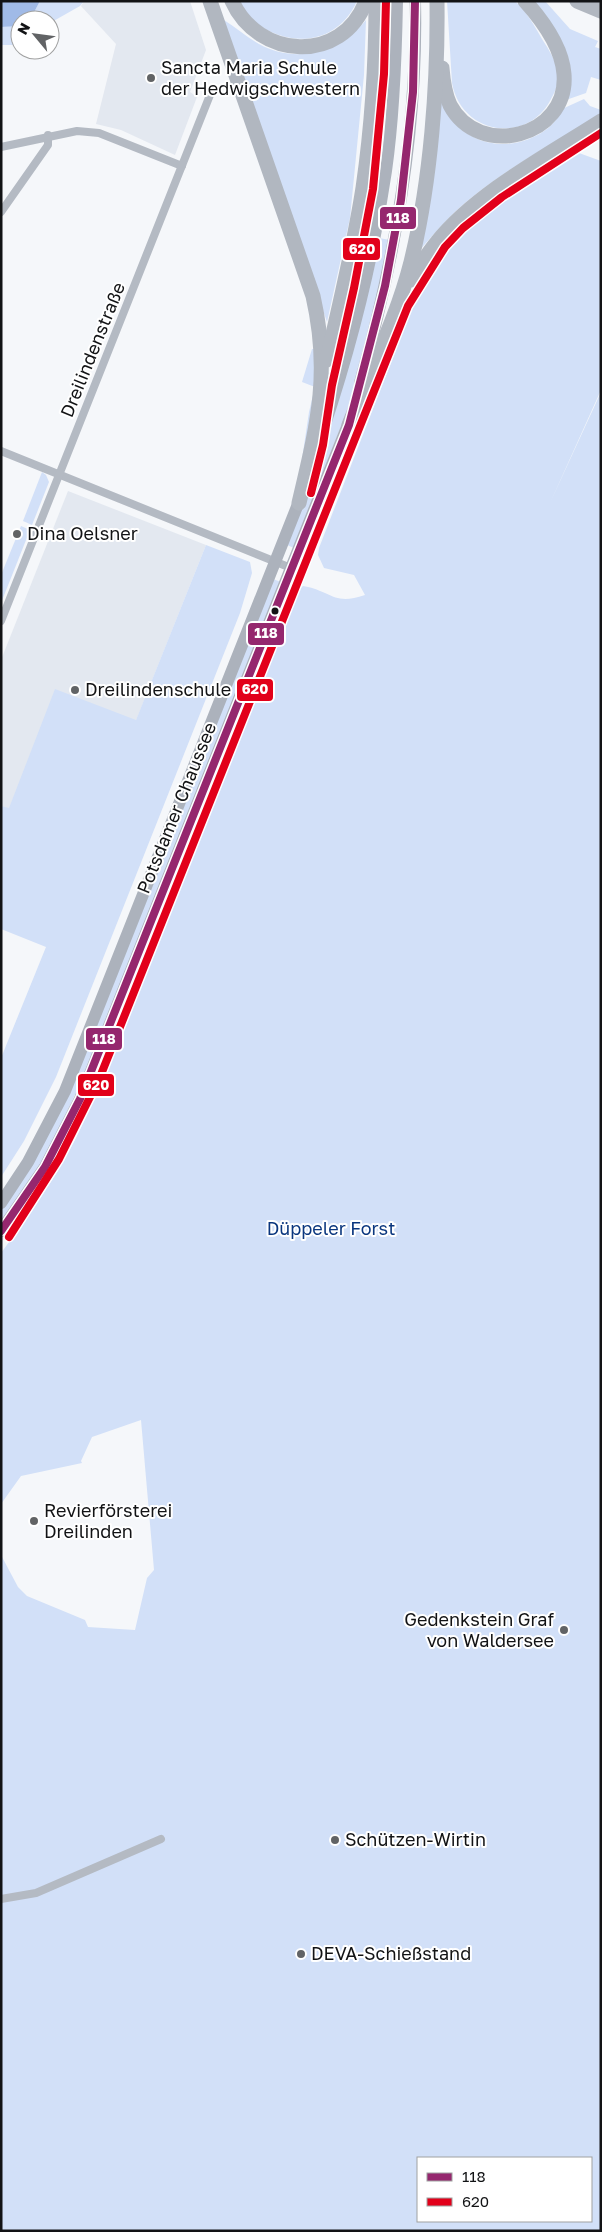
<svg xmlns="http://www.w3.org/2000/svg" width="602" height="2232" font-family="'Golos Text',sans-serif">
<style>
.built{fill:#e3e8f0}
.green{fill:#d2e0f8;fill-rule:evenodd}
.water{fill:#a0bae7}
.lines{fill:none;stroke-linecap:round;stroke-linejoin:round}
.minor{stroke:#b4bac3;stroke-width:8}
.primary{stroke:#acb2bc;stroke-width:12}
.motorway{stroke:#b1b7c0;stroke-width:15}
.bus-1-casing{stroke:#fff;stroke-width:11}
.bus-2-casing{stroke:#fff;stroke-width:11}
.bus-1{stroke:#95276e;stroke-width:8}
.bus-2{stroke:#e2001a;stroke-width:8}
.poi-dot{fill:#616365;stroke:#fff;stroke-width:2}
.bus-dot{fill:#121315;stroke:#fff;stroke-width:2}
.labels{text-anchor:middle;stroke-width:4;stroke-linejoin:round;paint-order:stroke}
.poi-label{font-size:18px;fill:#121315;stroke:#fff;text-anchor:start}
.street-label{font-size:18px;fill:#121315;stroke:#fff}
.park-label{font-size:18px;fill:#0a367e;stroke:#fff}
.line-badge{stroke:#fff;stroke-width:2}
.badge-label{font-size:14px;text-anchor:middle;font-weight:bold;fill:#fff}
</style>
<rect width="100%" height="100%" fill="#f5f7fa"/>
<!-- built -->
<g class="built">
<polygon points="84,1 190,1 206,50 190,92 197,97 175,155 121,130 96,124 116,44 81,6"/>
<polygon points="68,491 206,545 88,841 1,806 1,660"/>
</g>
<!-- green -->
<g class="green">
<polygon points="40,1 84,1 80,6 50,23 50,20 28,20 31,18"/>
<path d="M239 1H357C338 44 291 49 256 23 249 18 244 8 239 1Z"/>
<path d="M447 1H515C527 12 534 25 542 39 549 50 558 63 558 77 558 85 555 92 551 99 527 146 461 134 452 83Z"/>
<polygon points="533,1 545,1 570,29 598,41 595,47 601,49 601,80 591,77 586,93 566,100 571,83 570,69"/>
<path d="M224 20C236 28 247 37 259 44 297 65 340 52 366 20L364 75 350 218 327 322Z"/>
<polygon points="20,25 20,41 13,45 1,45 1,27"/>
<path d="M440 98C443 104 446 112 451 118 469 143 502 150 529 139 544 133 556 124 562 109L584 99 590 106 601 110V114C557 141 511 166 471 198 452 213 436 231 420 250Z"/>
<path d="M568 149 601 161V390L550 503 601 392V2231H1V1555L18 1587 27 1596 85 1620 88 1627 135 1630 147 1578 154 1570 141 1420 92 1437 81 1461 82 1463 21 1476 1 1504V1253L34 1208 59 1169 75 1140 93 1102 296 592 303 586C332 591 333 606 365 595L354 575 324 568 318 555 319 548 397 347 389 344C407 302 426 261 459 227 489 195 532 173 568 149ZM418 2158H591V2221H418Z"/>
<polygon points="379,238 390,240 364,353 348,408 294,548 287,545 325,444"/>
<polygon points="348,294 356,295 330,388 337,344"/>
<polygon points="312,349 317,349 318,388 302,459 309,412 315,387 302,382"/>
<polygon points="42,472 46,475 49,482 32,525 23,521"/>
<polygon points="21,526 30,530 1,603 1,575"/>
<polygon points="206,545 250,562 252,573 240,613 56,1077 24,1141 1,1177 1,1058 46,947 1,929 1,806 9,808 55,689 136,720"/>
<polygon points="273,579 281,582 90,1064 43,1161 1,1224 1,1211 25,1176"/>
</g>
<!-- water -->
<polygon class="water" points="1,1 40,1 31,18 20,20 18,26 1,27"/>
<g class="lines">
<!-- minor -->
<g class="minor">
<polyline points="1,147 77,131 99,133 182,166"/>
<polyline points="1,212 48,145 48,135"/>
<polyline points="1,451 291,568"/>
<polyline points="1,621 212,90"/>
<polyline points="1,1899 36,1893 161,1839"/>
</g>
<!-- primary -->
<g class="primary">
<path d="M360 383C395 259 418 131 415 1"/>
<path d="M315 454C347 362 372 268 386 171 394 115 396 58 397 1"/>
<polyline points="1,1203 28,1162 65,1091 302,494"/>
<polyline points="1,1231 45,1167 80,1099 351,417"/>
</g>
<!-- motorway -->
<g class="motorway">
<path d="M210 1 313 296C331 375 317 426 299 503"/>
<path d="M232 1C258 59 342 65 366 1"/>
<polyline points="577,1 601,11"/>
<path d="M442 68C443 81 445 94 450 105 479 160 569 137 564 74 562 47 543 21 525 1"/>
<path d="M411 280C419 267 427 254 437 242 476 193 548 155 601 121"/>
<path d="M327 360C340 303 354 246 363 188 372 126 376 63 376 1"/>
<path d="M349 425C370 371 397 318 411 262 431 181 438 84 437 1"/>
</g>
<defs>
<polyline id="bus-1" points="1,1231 45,1167 80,1099 349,425 385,286 401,200 413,92 415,1"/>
<g id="bus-2">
<polyline points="311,493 323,445 332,385 354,288 373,189 384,74 386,1"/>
<polyline points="9,1237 59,1159 100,1077 408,306 445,247 463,228 502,197 601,133"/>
</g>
</defs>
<!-- bus-1 casing -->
<use href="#bus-1" class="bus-1-casing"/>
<!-- bus-2 casing -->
<use href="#bus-2" class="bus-2-casing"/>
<!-- bus-1 -->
<use href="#bus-1" class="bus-1"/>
<!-- bus-2 -->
<use href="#bus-2" class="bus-2"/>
</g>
<!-- markers -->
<g class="poi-dot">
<circle cx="151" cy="78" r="5"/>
<circle cx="17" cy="534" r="5"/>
<circle cx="75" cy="690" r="5"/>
<circle cx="34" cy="1521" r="5"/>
<circle cx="564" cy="1630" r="5"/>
<circle cx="335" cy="1840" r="5"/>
<circle cx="301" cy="1954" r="5"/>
</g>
<circle class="bus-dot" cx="275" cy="611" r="4.5"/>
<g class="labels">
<!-- poi labels -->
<g class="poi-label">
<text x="161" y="74">Sancta Maria Schule<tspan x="161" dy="21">der Hedwigschwestern</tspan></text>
<text x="27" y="540">Dina Oelsner</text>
<text x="85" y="696">Dreilindenschule</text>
<text x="44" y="1517">Revierförsterei<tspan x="44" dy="21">Dreilinden</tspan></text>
<text x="554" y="1626" text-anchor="end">Gedenkstein Graf<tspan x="554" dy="21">von Waldersee</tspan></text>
<text x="345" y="1846">Schützen-Wirtin</text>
<text x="311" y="1960">DEVA-Schießstand</text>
</g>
<!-- street labels -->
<g class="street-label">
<text transform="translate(93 350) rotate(-68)" y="6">Dreilindenstraße</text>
<text transform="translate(177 808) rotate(-68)" y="6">Potsdamer Chaussee</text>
</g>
<!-- park labels -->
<g class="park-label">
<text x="331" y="1235">Düppeler Forst</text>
</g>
</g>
<g class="line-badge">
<rect x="379" y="206" width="38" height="24" rx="5" fill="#95276e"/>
<rect x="342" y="237" width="39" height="24" rx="5" fill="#e2001a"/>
<rect x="247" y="622" width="38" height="24" rx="5" fill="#95276e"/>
<rect x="236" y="678" width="38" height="24" rx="5" fill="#e2001a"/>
<rect x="85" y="1027" width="38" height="24" rx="5" fill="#95276e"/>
<rect x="77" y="1073" width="38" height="24" rx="5" fill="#e2001a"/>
</g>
<g class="badge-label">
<text x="398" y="223">118</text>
<text x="362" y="254">620</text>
<text x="266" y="638">118</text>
<text x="255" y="694">620</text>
<text x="104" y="1044">118</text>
<text x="96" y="1090">620</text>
</g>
<!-- border -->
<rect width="602" height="2232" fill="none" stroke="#121315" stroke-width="5"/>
<!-- legend -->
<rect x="417" y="2157" width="175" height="65" fill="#ffffff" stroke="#a0a1a1"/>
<rect x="427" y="2173" width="25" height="8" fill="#95276e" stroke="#a0a1a1"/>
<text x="462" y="2182" font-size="15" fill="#121315">118</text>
<rect x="427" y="2198" width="25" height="8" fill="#e2001a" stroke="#a0a1a1"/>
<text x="462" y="2207" font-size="15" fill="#121315">620</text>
<!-- north arrow -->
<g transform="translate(35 35) rotate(299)"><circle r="24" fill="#ffffff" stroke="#a0a1a1"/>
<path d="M0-4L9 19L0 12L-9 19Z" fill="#616365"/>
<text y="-8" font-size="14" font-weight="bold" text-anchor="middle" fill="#121315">N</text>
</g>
</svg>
